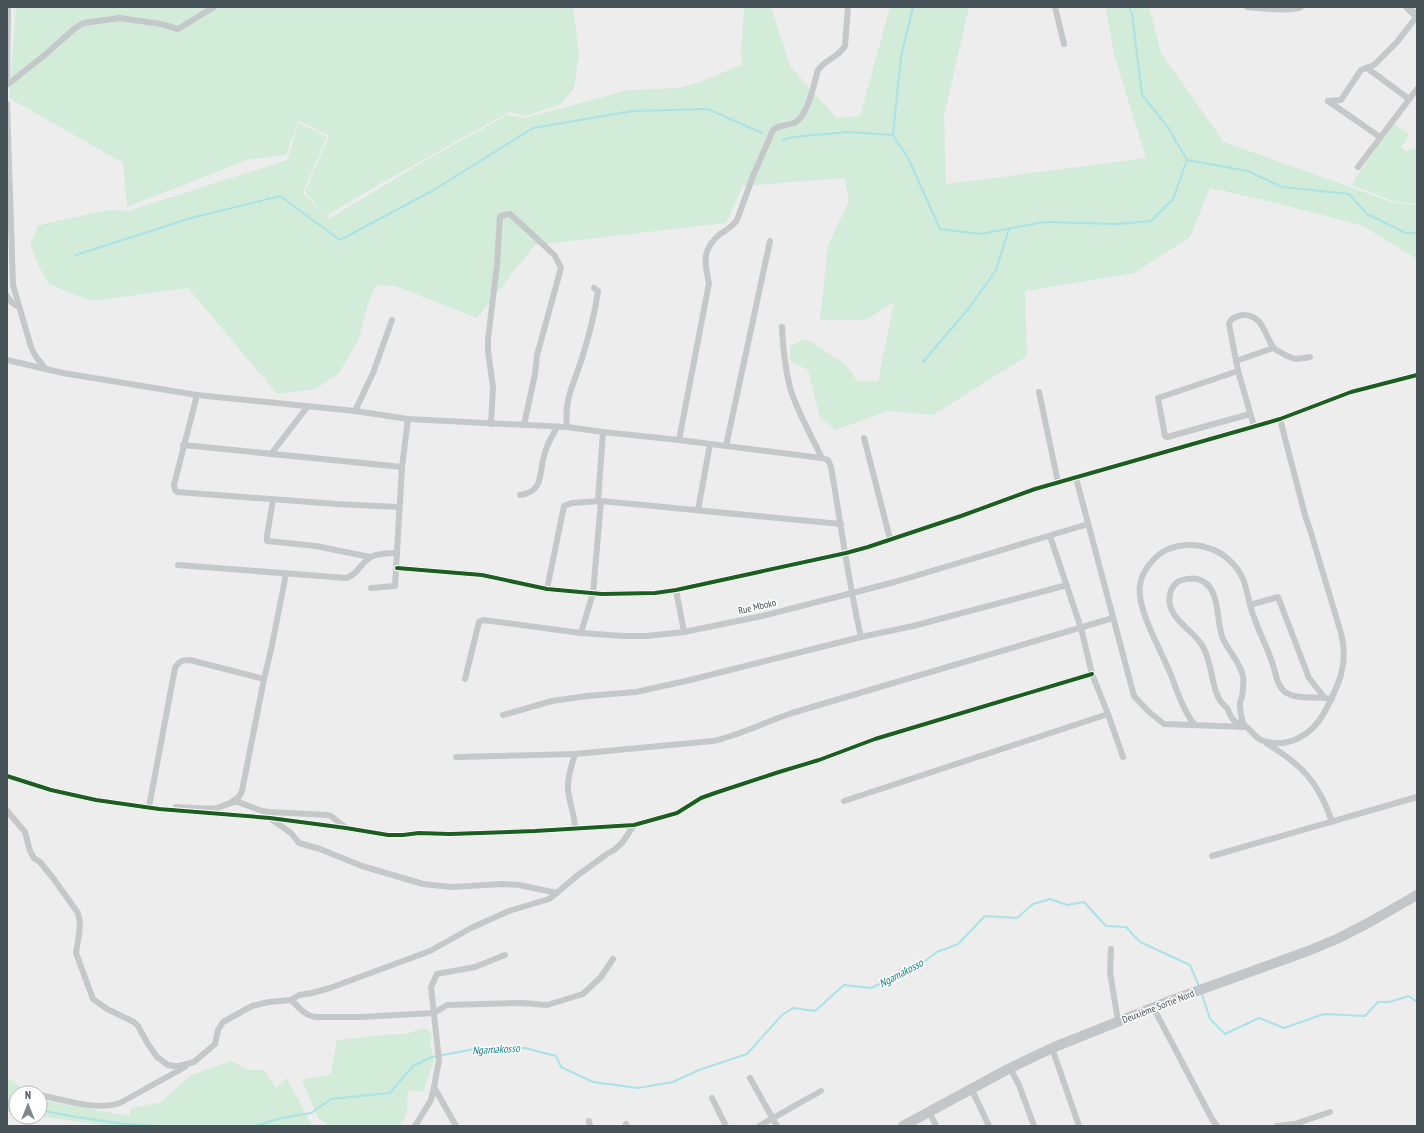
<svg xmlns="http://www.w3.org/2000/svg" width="1424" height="1133" font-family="'PT Sans Narrow',sans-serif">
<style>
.green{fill:#d2ecd9}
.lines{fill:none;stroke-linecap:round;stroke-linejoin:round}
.stream{stroke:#a9e2e7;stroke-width:2}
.minor{stroke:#c4c8c9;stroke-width:6}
.tertiary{stroke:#c4c8c9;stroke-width:8}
.primary{stroke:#c3c6c8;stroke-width:10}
.cycleway-casing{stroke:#fff;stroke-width:6}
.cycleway{stroke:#1b5e20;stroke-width:4}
.labels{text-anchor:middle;stroke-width:3;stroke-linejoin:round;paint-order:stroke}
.street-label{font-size:10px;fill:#465158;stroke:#fff}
.water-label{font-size:11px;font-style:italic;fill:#14828e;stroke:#fff}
</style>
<rect width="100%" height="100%" fill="#eeeded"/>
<!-- green -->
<g class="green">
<polygon points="16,7 573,7 579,54 574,88 561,104 525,116 509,112 373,188 326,216 305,192 329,136 299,121 286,155 247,160 127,207 123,163 9,98"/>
<polygon points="744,7 771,7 790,66 837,118 860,116 890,7 969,7 944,116 946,184 1146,158 1114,54 1106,7 1149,7 1161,53 1224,142 1395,203 1417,205 1417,259 1361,225 1276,203 1210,188 1190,237 1134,273 1025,291 1027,356 933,415 888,411 835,430 820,417 808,370 790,361 790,347 803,339 815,344 845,364 858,382 878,381 894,302 866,320 820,320 828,245 849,201 845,178 743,186 726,223 535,245 477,318 395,286 376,285 368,304 358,341 339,373 316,389 277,394 188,288 92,301 50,285 39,267 30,243 39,225 107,210 128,211 287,160 299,123 327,137 303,193 329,219 416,166 507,115 525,118 628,90 679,88 700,82 743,64 741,56"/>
<polygon points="1393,123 1410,135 1401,147 1406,151 1417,148 1417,204 1396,202 1351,185"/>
<polygon points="424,1028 432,1033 430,1044 434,1060 423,1092 408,1090 407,1113 400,1126 329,1126 318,1118 302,1080 331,1074 337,1040 392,1034 406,1034"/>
<polygon points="231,1061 248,1070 264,1070 276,1088 287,1078 312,1126 110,1126 40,1116 40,1100 129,1116 131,1108 161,1102 191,1075"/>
<polygon points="7,1080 12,1080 26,1093 16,1093 16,1112 7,1112"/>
</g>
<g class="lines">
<!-- stream -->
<g class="stream">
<polyline points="1129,7 1132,14 1142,95 1167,126 1187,160"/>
<polyline points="893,135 901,56 913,7"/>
<polyline points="782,140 793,137 848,132 893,135 908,158 940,229 981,234 1044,222 1117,224 1151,221 1173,199 1187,160 1248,171 1282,187 1349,194 1367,214 1406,233 1417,233"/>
<polyline points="76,255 191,218 280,196 340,240 432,191 533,128 633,111 708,109 762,133"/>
<polyline points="923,362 969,308 996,270 1009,229"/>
<polyline points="1202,994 1210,1019 1225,1034 1259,1018 1284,1028 1324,1014 1365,1016 1378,1002 1389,1002 1409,996 1417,1002"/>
<polyline points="7,1104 16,1105"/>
<path d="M40 1110C79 1118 118 1125 158 1126"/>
<polyline points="255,1126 282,1118 311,1113 331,1099 390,1093 413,1066 432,1057 480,1048 525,1048 556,1056 561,1067 593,1082 638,1088 673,1082 699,1070 747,1054 782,1015 793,1008 815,1011 844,985 871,988 918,966 937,952 958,944 985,916 1017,918 1033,904 1050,899 1067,905 1084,902 1106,926 1126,927 1140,942 1190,965 1199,986"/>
</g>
<!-- minor -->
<g class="minor">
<polyline points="1055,7 1064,44"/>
<path d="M1247 7C1260 8 1291 12 1301 7"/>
<polyline points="1367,68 1409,99"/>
<polyline points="7,80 8,7"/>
<polyline points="7,85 46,54 75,28 84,23 120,18 161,24 178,29 214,7"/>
<polyline points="1328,101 1341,100 1361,70 1374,65 1397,42 1417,16"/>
<polyline points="1328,101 1380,137"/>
<polyline points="7,104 13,285 31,347 36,357 45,368"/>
<polyline points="1358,167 1417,89"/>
<polyline points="7,296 12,303 19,307"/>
<path d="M782 327C783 348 785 370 791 391 799 414 811 436 822 458"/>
<path d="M7 360 63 373 197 395 355 411 408 419 567 427 603 432 679 440 822 458 828 460 831 467C841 524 848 581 861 637"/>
<polyline points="1236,361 1273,348"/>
<polyline points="1238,371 1158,398 1165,436 1167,437 1250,414"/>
<polyline points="1039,392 1058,482"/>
<polyline points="197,395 174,485 175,490 177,492 337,504 399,507"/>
<polyline points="355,411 373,373 392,320"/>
<polyline points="491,424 493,387 488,351 488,339 497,265 500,216 510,214 547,248 555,256 561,268 537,355 535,374 524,425"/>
<path d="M1254 426 1238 371 1229 324 1231 320C1234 317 1238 316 1242 315 1263 314 1264 334 1273 347 1274 349 1278 351 1280 352 1293 360 1295 360 1310 357"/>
<path d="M567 427C564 398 574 384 582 358 589 336 595 313 598 291L594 288"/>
<polyline points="864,438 890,539"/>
<path d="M679 440 709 283C704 262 702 249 720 234 726 230 732 227 737 220L753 176 773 130C780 124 789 126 796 122 808 115 814 83 818 70 824 60 838 58 845 46L848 7"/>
<polyline points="183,445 402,467"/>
<polyline points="726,446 770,241"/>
<polyline points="271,454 308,406"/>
<polyline points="1076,478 1134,696 1149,712 1164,724 1246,727"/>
<path d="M520 495C544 492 539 473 544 456 546 446 552 436 557 427"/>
<polyline points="273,500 267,536 267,541 316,546 370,557"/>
<polyline points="598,501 603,432"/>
<polyline points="698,510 710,444"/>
<polyline points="1050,536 1081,628 1092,674 1108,714 1123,757"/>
<path d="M178 565 346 578C358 575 361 562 371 557 378 553 389 553 397 553"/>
<polyline points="397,568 482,575 547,589 602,594 655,593 676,590 846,553 868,547 961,516 1035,489 1249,428 1280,419 1351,392 1417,375"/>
<polyline points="371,588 395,586 402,467 408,419"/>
<polyline points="547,589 564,506 572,503 601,501 841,524"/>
<polyline points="676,590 684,632"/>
<polyline points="1250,605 1278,597 1309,678 1324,697"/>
<polyline points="581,633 593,593 601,501"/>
<polyline points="465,679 479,622 483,620 581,633 623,636 646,636 684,632 762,616 895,582 1088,524"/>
<polyline points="503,715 552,701 587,696 636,692 686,681 861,637 913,626 1067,585"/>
<path d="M1194 724C1183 710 1178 693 1171 675 1162 652 1136 609 1140 585 1142 571 1151 561 1161 553 1174 544 1194 543 1208 548 1223 552 1237 565 1243 579 1248 592 1249 605 1254 617 1259 633 1268 648 1273 665 1276 674 1277 686 1285 692 1299 701 1317 695 1332 699"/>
<path d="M1243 724C1242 718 1240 712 1240 706 1239 703 1241 700 1242 697 1243 691 1244 683 1243 676 1240 662 1229 652 1223 639 1215 620 1222 585 1197 579 1191 578 1185 579 1179 581 1171 586 1168 596 1170 605 1173 621 1196 633 1203 647 1212 663 1211 683 1219 699 1221 703 1224 705 1227 708 1230 713 1230 718 1235 721 1237 723 1241 723 1243 724 1250 729 1254 736 1261 740 1287 750 1312 735 1324 713 1339 685 1349 664 1341 633L1311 533 1305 515 1280 419"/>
<path d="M1266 743C1301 764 1319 782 1332 822"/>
<path d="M575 754C572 765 567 777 568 789 569 803 575 814 575 829"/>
<path d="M456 757 575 754 713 741C740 735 765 722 792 713L1113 618"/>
<polyline points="7,776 51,790 96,800 159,809 270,818 346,828 388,835 403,835 419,833 450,834 535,831 634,825 677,813 701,798 715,793 779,772 819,760 875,739 1092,674"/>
<polyline points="233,801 239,797 242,791 264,679 271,650 286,574"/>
<polyline points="844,801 1108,714"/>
<path d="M149 807 175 668C179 661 182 660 190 660L264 679"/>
<path d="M176 807C189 807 204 810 217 808 225 806 229 801 238 802L262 811 269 812 328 815 331 816 345 827"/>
<polyline points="7,811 25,832 30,851 34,858 40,862 53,878 78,913 80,923 79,935 76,953 93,999 107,1009 134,1022 138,1026 148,1044 157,1057 168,1065 174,1066 179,1066 194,1062 215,1044 218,1030 223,1022 252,1006 269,1002 291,1000 299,995 312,993 330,988 430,951 471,928 509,911 549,899 553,896 578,875 607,854 614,850 622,843 634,825"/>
<polyline points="271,819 291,833 299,843 320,849 362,866 423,884 452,887 502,884 519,885 557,893"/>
<polyline points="1212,856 1417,797"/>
<polyline points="1111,949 1110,972 1118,1021"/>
<path d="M291 1000C299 1007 304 1015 315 1017H361L434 1013 447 1005 522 1003 547 1005 583 994 601 977 613 959"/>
<polyline points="1153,1007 1212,1119 1217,1126"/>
<polyline points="1052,1048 1079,1126"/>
<polyline points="1010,1068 1019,1085 1034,1126"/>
<polyline points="750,1078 777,1126"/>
<polyline points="434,1087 456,1126"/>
<polyline points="971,1088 989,1126"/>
<path d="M40 1095C65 1100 95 1111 120 1103L185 1067"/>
<polyline points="712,1098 726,1126"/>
<polyline points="929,1111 936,1126"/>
<polyline points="589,1121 590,1126"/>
<polyline points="626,1124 627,1126"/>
<polyline points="415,1126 431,1100 434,1087 439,1060 431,987 437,974 475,967 505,955"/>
<polyline points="759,1126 821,1091"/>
<polyline points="1277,1126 1295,1124 1330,1112"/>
</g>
<!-- tertiary -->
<polyline class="tertiary" points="1407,7 1417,16"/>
<!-- primary -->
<polyline class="primary" points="903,1126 1010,1068 1052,1048 1172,1000 1308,951 1337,939 1370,922 1417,895"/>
<defs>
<g id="cycleway">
<polyline points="397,568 482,575 547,589 602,594 655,593 676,590 846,553 868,547 961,516 1035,489 1249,428 1280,419 1351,392 1417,375"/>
<polyline points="7,776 51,790 96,800 159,809 270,818 346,828 388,835 403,835 419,833 450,834 535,831 634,825 677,813 701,798 715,793 779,772 819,760 875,739 1092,674"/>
</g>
</defs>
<!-- cycleway casing -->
<use href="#cycleway" class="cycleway-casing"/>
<!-- cycleway -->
<use href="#cycleway" class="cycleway"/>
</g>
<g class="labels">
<!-- street labels -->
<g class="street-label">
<text transform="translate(757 606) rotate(-13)" y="4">Rue Mboko</text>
<text transform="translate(1158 1006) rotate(-21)" y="4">Deuxième Sortie Nord</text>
</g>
<!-- water labels -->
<g class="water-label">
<text transform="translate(901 973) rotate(-28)" y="4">Ngamakosso</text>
<text transform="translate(496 1049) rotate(-3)" y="4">Ngamakosso</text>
</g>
</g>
<!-- border -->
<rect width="1424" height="1133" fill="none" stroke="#465158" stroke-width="16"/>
<!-- north arrow -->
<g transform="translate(28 1105)"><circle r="19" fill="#ffffff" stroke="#b5b9bc"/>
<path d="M0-3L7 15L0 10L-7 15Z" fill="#81888c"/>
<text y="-6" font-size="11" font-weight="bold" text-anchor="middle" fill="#465158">N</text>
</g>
</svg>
